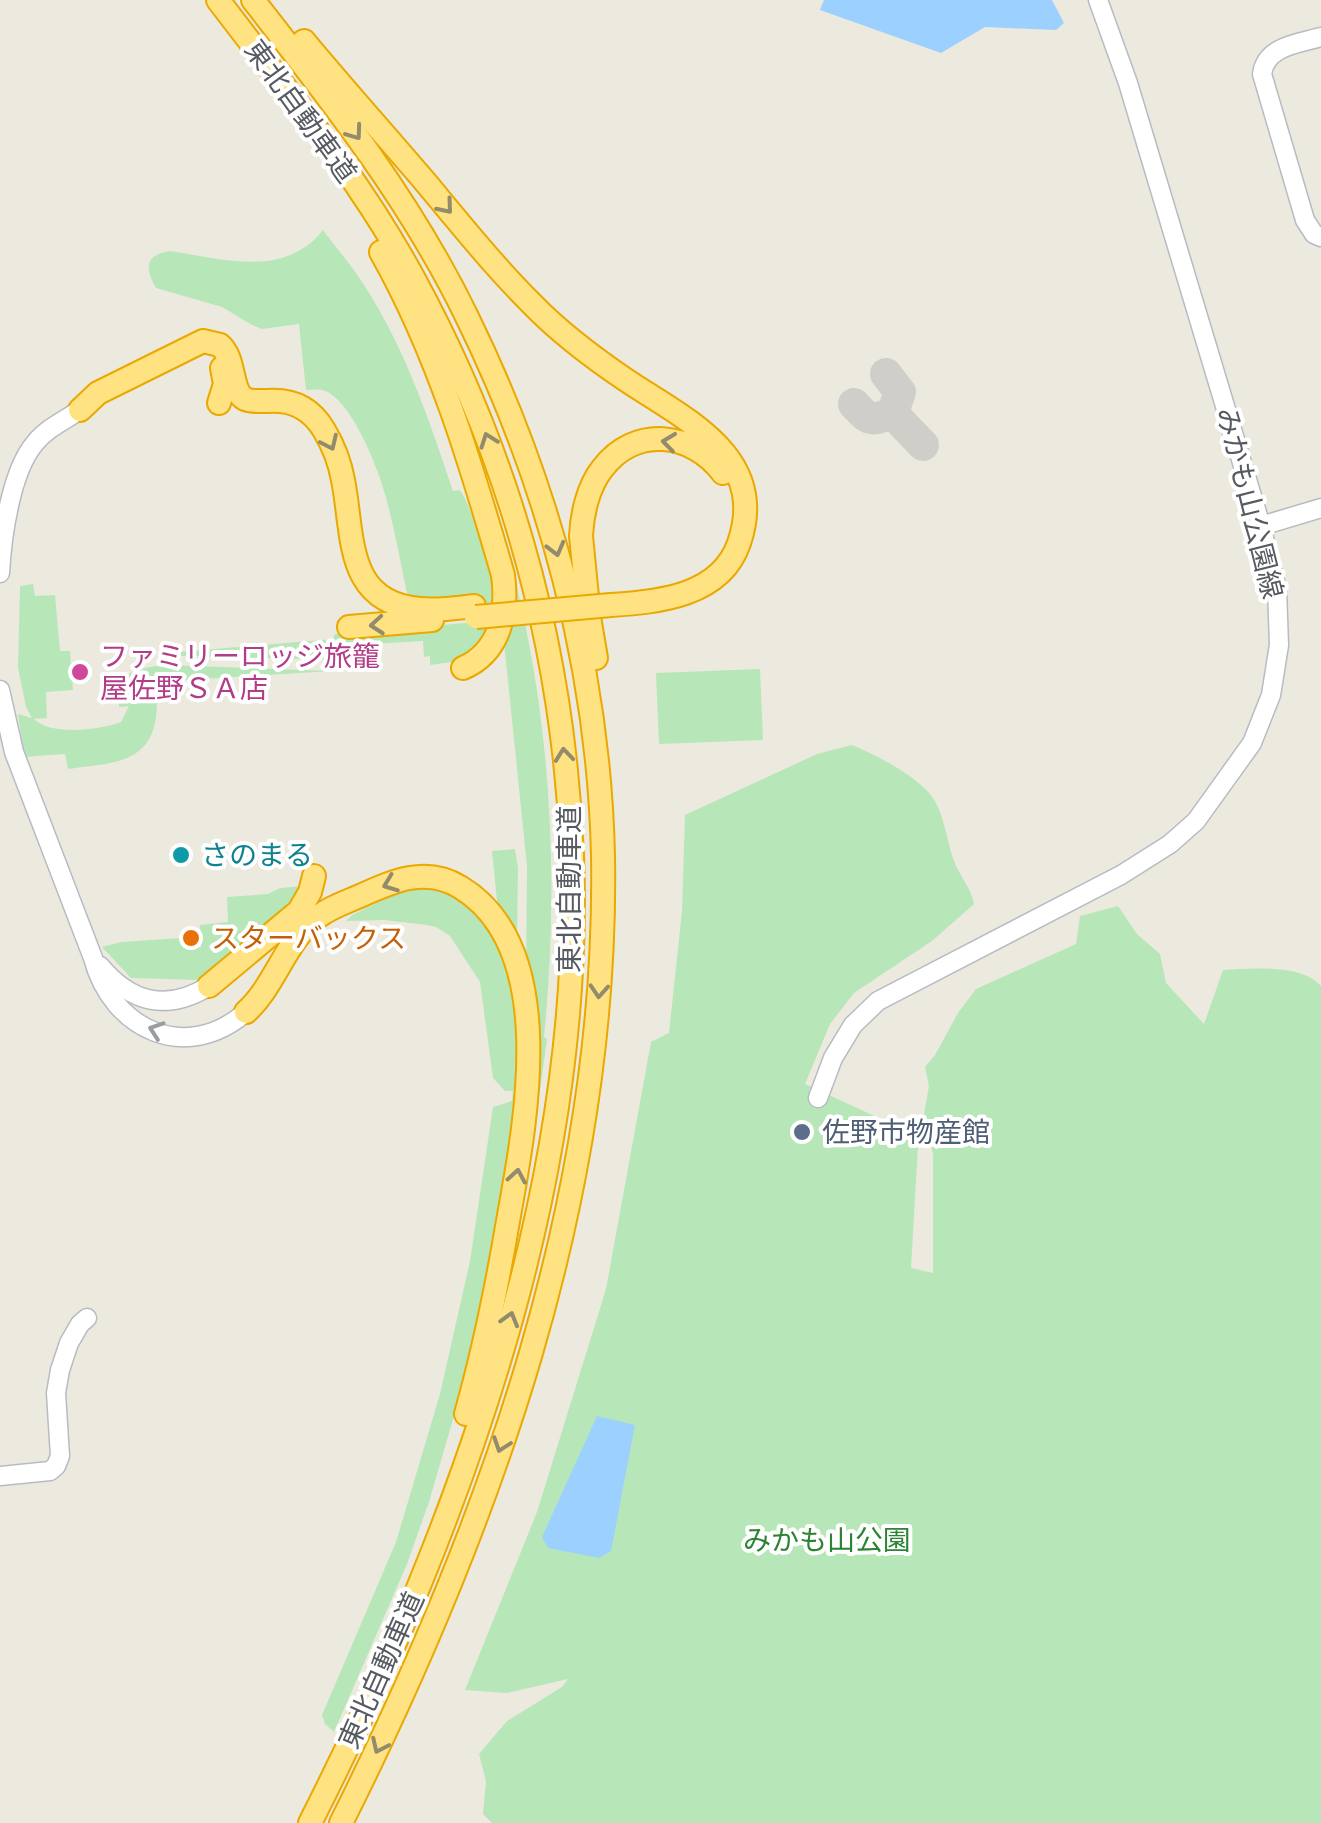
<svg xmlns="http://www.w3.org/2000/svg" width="1321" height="1823" font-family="Poppins,'Noto Sans JP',sans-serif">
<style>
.green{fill:#b7e7b8}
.water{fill:#9bd0ff}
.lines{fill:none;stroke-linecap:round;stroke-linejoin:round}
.taxiway{stroke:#cfcec9;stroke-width:32}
.secondary-casing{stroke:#b7bbc2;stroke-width:21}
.highway-casing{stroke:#eaa800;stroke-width:26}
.secondary{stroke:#fff;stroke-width:18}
.highway{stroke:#ffe382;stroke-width:22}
.highway-bridge-casing{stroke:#eaa800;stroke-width:26;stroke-linecap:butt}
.highway-bridge{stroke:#ffe382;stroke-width:22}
.oneway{stroke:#928b6d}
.oneway2{stroke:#9a9da0}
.hotel-dot{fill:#d1479c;stroke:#fff;stroke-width:4}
.culture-dot{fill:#0f9aa8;stroke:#fff;stroke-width:4}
.food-dot{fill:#e8710a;stroke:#fff;stroke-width:4}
.service-dot{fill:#5c6f8a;stroke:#fff;stroke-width:4}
.labels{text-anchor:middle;stroke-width:8;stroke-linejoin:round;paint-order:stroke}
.street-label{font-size:28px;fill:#575b61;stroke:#fff}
.hotel-label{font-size:28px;fill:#b23c85;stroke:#fff;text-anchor:start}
.culture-label{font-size:28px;fill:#0d838f;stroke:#fff;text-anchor:start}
.food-label{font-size:28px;fill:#c56008;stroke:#fff;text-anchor:start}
.service-label{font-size:28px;fill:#4e5e75;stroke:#fff;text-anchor:start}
.park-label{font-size:28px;fill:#2c8432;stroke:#fff}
</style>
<rect width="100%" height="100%" fill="#eceade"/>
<!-- green -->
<g class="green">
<path d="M323 230C334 245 346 259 356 273 402 339 428 416 453 491L460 490 466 500 492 569 491 637 460 661 430 665V656L424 657 423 641 372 644 373 667 364 668 354 660 178 656V652L333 639 335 634 477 622 407 593C400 560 394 526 385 494 378 468 350 396 322 390 317 389 311 390 306 390L299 324 262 329 252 325 222 307 156 288C145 269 144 255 170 251 212 257 267 274 305 247 312 243 318 236 323 230Z"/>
<path d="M480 465C489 494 500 523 508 553 551 709 560 876 544 1037L547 1039 530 1162 513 1248 526 978 527 866 504 642Z"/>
<path d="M33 584 35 596 55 595 60 651H70L73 690 46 692 47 718 34 719C50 736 101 730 121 722L129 706 119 707V683C131 668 145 668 163 665L333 671 135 683 136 701H157C157 764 118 762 68 769L65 754 24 757 18 714 32 718 26 707 18 668 20 586Z"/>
<polygon points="760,669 763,740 659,744 656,673"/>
<path d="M852 745C876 755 922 778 935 801 945 819 947 842 954 861 960 877 971 887 974 904L932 941 854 993 830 1024 805 1084 881 1119 918 1146 911 1268 933 1273V1154L924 1114 929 1086 925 1067 935 1055 958 1013 976 989 1076 944 1080 916 1118 906 1137 934 1160 954 1166 983 1204 1024 1223 970C1251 969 1301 963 1321 986V1823H492L483 1814 486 1781 479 1754 507 1721 562 1687 568 1679 507 1693 465 1690 537 1512 606 1289 651 1042 669 1033 682 911 685 815 817 754Z"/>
<polygon points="515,849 518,868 517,945 498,911 492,851"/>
<polygon points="303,886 291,906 218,969 198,980 131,978 102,947 121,942 181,938 183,948 201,947 200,925 228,922 227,897 268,894 280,888"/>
<polygon points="436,886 481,909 514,977 520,1083 498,1222 458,1402 429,1502 407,1564 334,1732 325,1724 322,1715 396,1542 440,1394 470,1261 493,1107 512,1101 513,1091 505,1091 493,1078 480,982 450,936 436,927 427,925 384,920 346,921 352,915 403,890"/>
</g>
<!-- water -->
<g class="water">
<polygon points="824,0 1052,0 1064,23 1056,30 985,27 941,53 820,10"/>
<polygon points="597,1416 635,1425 611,1551 599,1558 548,1548 542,1537"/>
</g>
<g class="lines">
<!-- taxiway -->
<g class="taxiway">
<polyline points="886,374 900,392 895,406 896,417"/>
<path d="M854 404C870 421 869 421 890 414L896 417 923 445"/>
</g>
<defs>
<g id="secondary">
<path d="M1321 37C1297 44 1266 46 1262 74L1305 220 1314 234 1321 237"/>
<polyline points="1261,526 1321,508"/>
<path d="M0 573C2 536 11 471 35 443 47 428 65 420 80 410"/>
<path d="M0 690 14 752 93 958C112 1030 186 1064 246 1012"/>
<path d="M100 966C131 1003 167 1012 209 986"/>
<polyline points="818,1098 833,1058 853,1025 878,1001 1121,875 1170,844 1196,821 1252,743 1271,695 1279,645 1277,589 1261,526 1128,83 1098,0"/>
<polyline points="0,1476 50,1471 56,1466 60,1456 56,1393 60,1370 69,1343 80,1324 87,1318"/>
</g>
<g id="highway">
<path d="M218 0C287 91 361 180 415 281 511 459 564 653 572 855 585 1187 458 1531 310 1823"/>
<path d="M253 0C332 101 411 201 467 317 549 484 599 670 603 856 609 1195 491 1524 341 1823"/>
<path d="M304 41C344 89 386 136 427 184 461 225 494 266 532 304 560 333 592 357 626 380 684 419 769 456 739 543 721 596 659 602 611 605"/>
<path d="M381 252C438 353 471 464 503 575 508 612 500 652 463 668"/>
<polyline points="219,403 225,384 222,368"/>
<path d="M80 410 98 393 203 341 220 345C236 359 230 391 245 399 252 402 260 401 267 401 292 399 311 408 324 430 333 445 340 463 343 480 354 534 344 603 420 609 438 611 456 608 474 606"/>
<polyline points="349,627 432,620"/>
<path d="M596 658 589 617 581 536C582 514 588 487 602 469 635 425 692 432 723 473"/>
<polyline points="209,986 299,911 310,892 314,876"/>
<path d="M246 1012C276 985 285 940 319 916 331 907 346 902 360 896 393 881 426 866 460 887 561 948 525 1126 508 1221 497 1286 484 1350 466 1414"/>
</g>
</defs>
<!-- secondary casing -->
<use href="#secondary" class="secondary-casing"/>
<!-- highway casing -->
<use href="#highway" class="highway-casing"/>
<!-- secondary -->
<use href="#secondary" class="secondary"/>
<!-- highway -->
<use href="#highway" class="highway"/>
<defs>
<polyline id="highway-bridge" points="476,617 611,605"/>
</defs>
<!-- highway-bridge casing -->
<use href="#highway-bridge" class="highway-bridge-casing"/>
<!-- highway-bridge -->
<use href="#highway-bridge" class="highway-bridge"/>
</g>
<!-- one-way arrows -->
<defs><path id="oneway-chevron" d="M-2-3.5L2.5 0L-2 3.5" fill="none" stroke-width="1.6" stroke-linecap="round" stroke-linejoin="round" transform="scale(2.5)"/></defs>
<g class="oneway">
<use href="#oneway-chevron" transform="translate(355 133) rotate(54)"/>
<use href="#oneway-chevron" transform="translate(446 207) rotate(50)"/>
<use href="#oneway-chevron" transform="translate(488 440) rotate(-110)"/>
<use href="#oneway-chevron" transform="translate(669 442) rotate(-173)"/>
<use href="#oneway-chevron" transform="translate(330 443) rotate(65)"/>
<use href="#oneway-chevron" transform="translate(556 549) rotate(75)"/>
<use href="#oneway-chevron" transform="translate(377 625) rotate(175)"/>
<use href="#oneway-chevron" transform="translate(564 755) rotate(-96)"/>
<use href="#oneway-chevron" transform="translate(390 884) rotate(159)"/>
<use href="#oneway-chevron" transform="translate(599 991) rotate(94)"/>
<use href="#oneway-chevron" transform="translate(517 1176) rotate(-80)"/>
<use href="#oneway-chevron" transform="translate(510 1319) rotate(-74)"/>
<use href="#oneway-chevron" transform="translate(501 1445) rotate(109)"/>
<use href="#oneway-chevron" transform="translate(379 1746) rotate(115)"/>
</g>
<use class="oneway2" href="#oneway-chevron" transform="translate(156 1030) rotate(-161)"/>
<!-- markers -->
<circle class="hotel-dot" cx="80" cy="672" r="10"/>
<circle class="culture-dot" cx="181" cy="855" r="10"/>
<circle class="food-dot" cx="191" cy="938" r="10"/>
<circle class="service-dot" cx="802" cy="1132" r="10"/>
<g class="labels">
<!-- street labels -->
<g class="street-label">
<text transform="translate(301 111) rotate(54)" y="10">東北自動車道</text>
<text transform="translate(1250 503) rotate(76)" y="10">みかも山公園線</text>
<text transform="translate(569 889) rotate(-90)" y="10">東北自動車道</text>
<text transform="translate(381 1670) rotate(-66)" y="10">東北自動車道</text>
</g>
<!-- hotel labels -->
<g class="hotel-label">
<text x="100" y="666">ファミリーロッジ旅籠<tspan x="100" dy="32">屋佐野ＳＡ店</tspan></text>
</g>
<!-- culture labels -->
<g class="culture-label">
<text x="201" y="865">さのまる</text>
</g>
<!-- food labels -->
<g class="food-label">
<text x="211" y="948">スターバックス</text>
</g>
<!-- service labels -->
<g class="service-label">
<text x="822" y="1142">佐野市物産館</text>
</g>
<!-- park labels -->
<g class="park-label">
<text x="827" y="1550">みかも山公園</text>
</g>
</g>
</svg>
